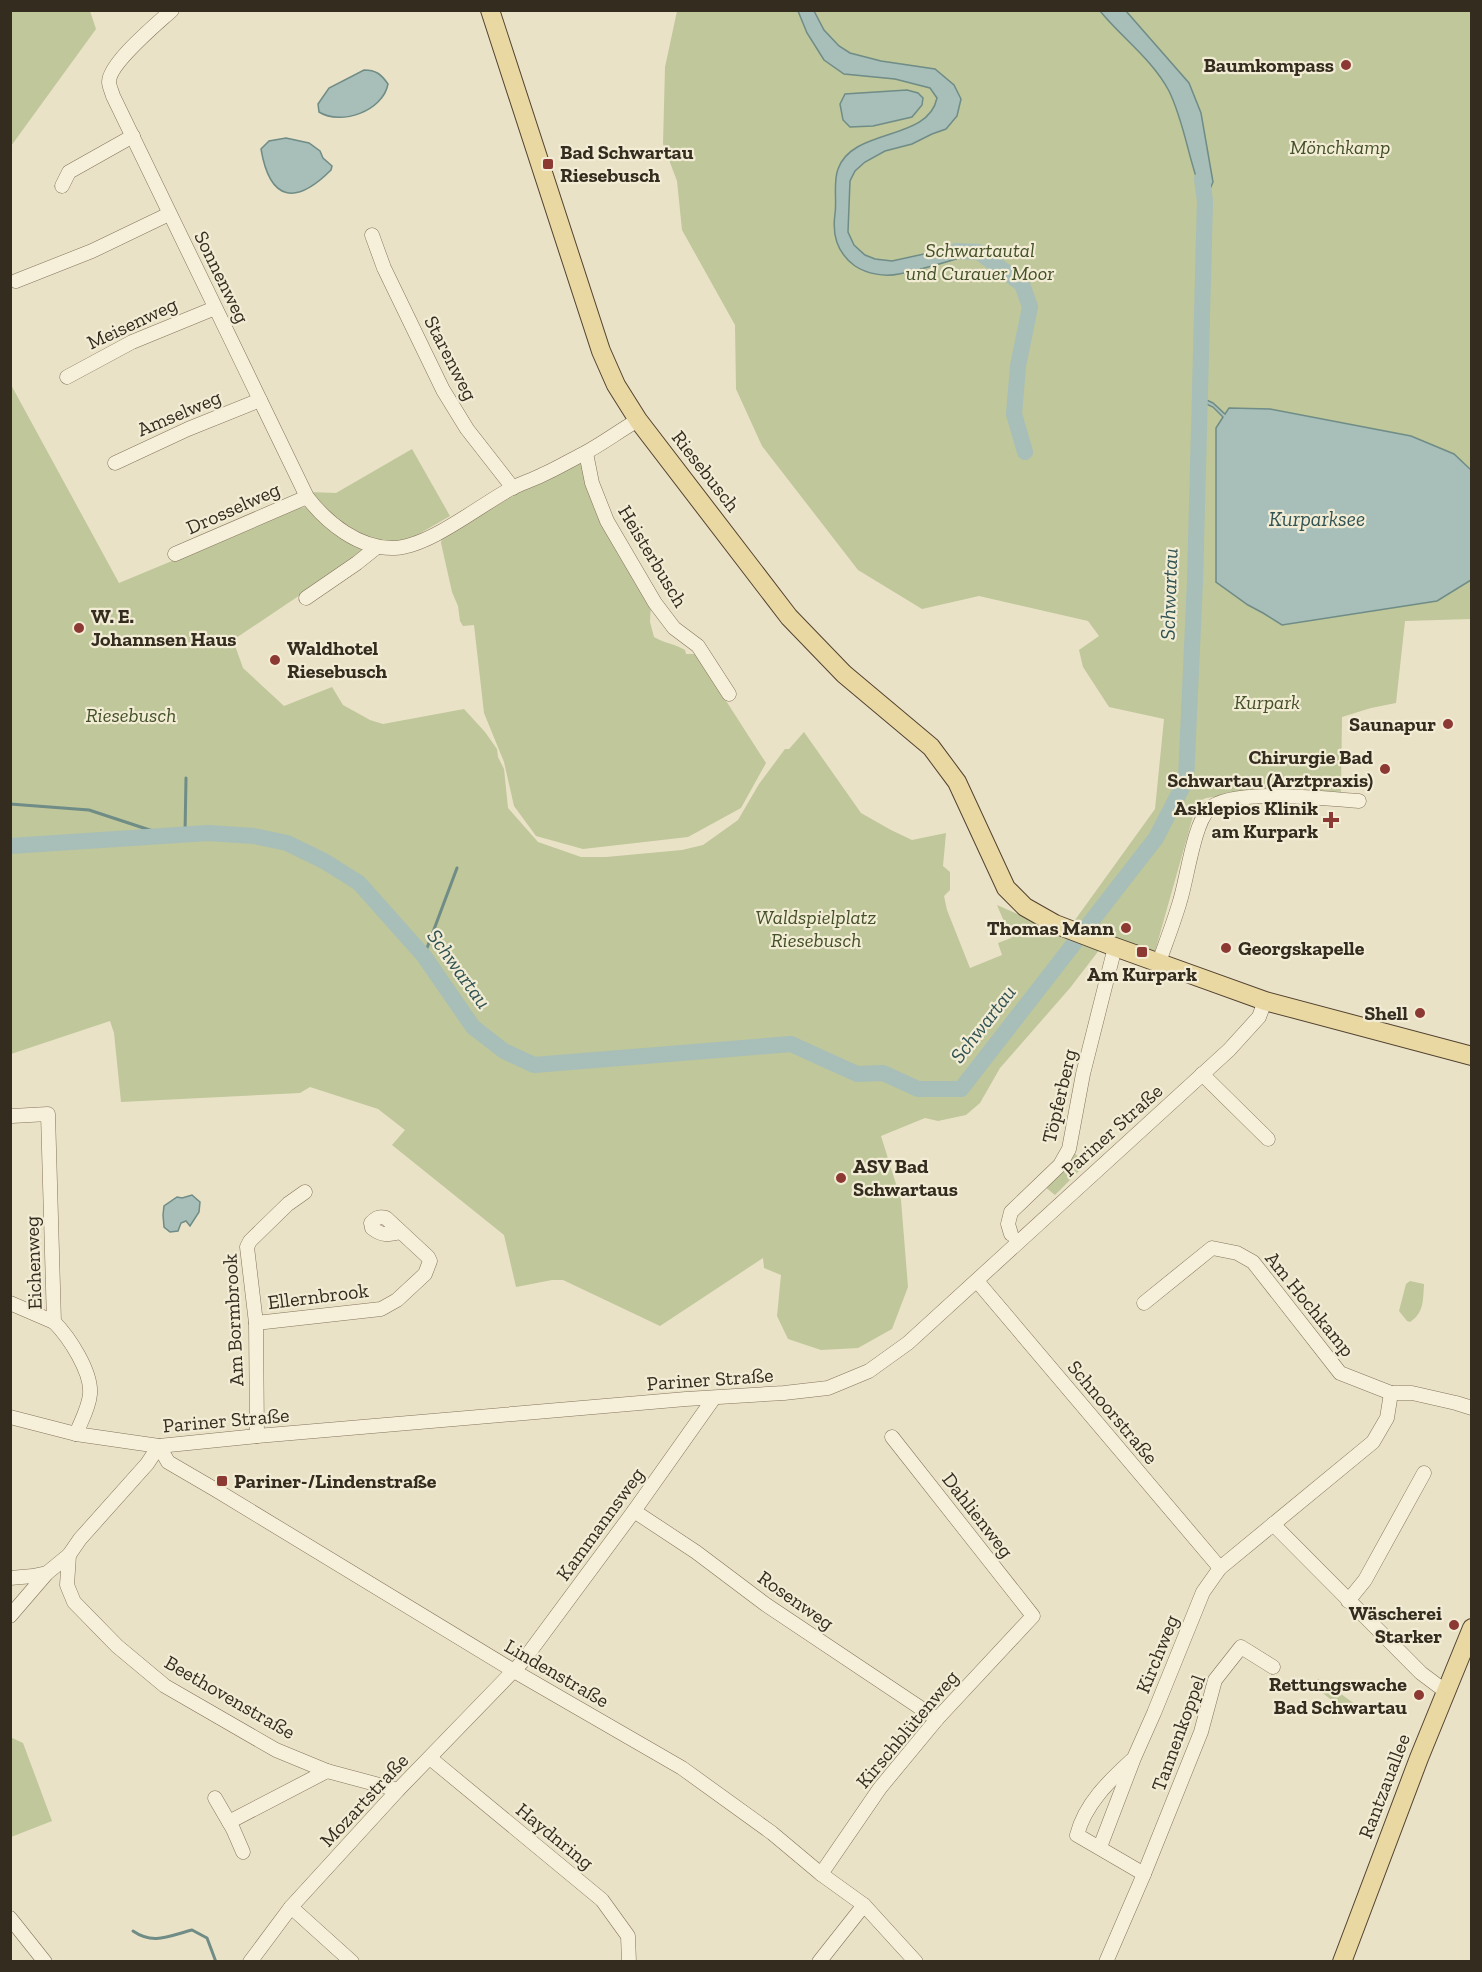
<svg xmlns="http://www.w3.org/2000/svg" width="1482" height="1972" font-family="'Zilla Slab',serif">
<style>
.green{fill:#bfc79b}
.water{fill:#a7beb9;stroke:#6f8c86;stroke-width:1.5}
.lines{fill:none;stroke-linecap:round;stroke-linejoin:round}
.stream{stroke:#6f8c86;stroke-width:3}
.river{stroke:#a7beb9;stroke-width:16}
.minor-casing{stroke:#84745d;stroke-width:15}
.major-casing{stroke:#524331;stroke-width:20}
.minor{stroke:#f6efd9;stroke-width:14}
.major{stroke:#ead8a2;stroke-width:18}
.poi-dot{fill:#8d3933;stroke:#f2ecd5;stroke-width:2}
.labels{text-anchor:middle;stroke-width:4.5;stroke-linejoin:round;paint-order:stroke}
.poi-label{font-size:20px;font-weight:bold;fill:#352c20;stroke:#f2ecd5;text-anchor:end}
.park-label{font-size:20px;font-style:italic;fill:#435028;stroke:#f2ecd5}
.street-label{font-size:20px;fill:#352c20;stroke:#f2ecd5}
.water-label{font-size:21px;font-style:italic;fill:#315354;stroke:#f2ecd5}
</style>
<rect width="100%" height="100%" fill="#eae2c6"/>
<!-- green -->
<g class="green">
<polygon points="10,11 90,11 96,29 11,146"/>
<polygon points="677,11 1471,11 1471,470 1454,454 1411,436 1270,409 1229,408 1248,605 1263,613 1282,625 1459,588 1471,580 1471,619 1405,621 1396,703 1371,708 1342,717 1341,792 1286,788 1206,798 1197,802 1152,962 1103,945 1070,988 1000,1068 980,1103 966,1115 938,1121 925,1118 881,1136 901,1200 908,1287 892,1329 858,1348 821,1350 788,1339 777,1316 781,1275 764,1268 763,1258 660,1326 563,1280 552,1280 516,1287 504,1235 392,1145 405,1130 378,1109 310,1087 300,1093 121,1102 114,1033 110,1021 11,1054 10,383 119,583 299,508 306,507 313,514 367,550 233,640 243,668 284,706 332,687 343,705 370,720 383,724 464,709 485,732 497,749 498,757 504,769 508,808 538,842 581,857 606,857 682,850 703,845 738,820 759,784 785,749 789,749 804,732 861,813 891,830 912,840 946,833 943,866 950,872 950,890 944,896 947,910 970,968 1002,955 998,943 1011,938 997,905 1069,937 1075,920 1155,809 1164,719 1109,707 1083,667 1079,650 1099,636 1088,621 979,596 922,609 858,570 762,446 736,389 735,325 682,230 677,181 663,144 665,67"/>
<polygon points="412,449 450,516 412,538 410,542 377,544 337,522 309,492 336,493"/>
<path d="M578 463 582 464 651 604 650 622 654 637C664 643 675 644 685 650L686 654H696L766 763 741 808 688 837 583 849 536 836 514 806 504 762 484 713 474 625 463 626 460 621 458 606 452 592 441 543 442 537 518 493 548 480Z"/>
<polygon points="1070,1149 1086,1164 1055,1195 1044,1186"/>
<path d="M1410 1281 1424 1284C1423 1300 1424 1313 1410 1322L1407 1321 1399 1311 1406 1284Z"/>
<polygon points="1318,1679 1325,1683 1323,1686 1337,1698 1341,1694 1356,1705 1348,1715 1348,1713 1315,1687 1314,1684"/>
<polygon points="10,1737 23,1743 52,1821 11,1837"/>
</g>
<!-- water -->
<g class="water">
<path d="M798 11H814L824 30 839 46 850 53 881 61 935 69 954 85 961 99 957 116 946 129 932 134 912 144 885 151 865 162 855 171 850 181 848 232 854 245 865 255 875 259 892 261 965 245 979 252C953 260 926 269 899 274 885 277 867 274 855 266 837 253 832 235 835 214 837 200 833 182 838 169 853 127 928 142 937 98L930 88 895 79 844 74 824 60 807 33Z"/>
<path d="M1100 11H1126L1189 83 1201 113 1213 182 1205 201C1189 166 1186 126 1169 91 1152 59 1122 38 1100 11Z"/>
<path d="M364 70C376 70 381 74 388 84 383 111 341 126 319 112L318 104 329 88Z"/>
<polygon points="907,90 918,93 923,98 922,105 912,117 873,126 850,127 843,120 840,104 845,94"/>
<path d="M286 138 309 143 320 151 323 158 332 166 331 170C296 205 270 202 261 149L269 141Z"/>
<polygon points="1200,397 1213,403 1225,414 1229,408 1270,409 1411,436 1454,454 1471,470 1471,580 1437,601 1282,625 1263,613 1248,605 1216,582 1216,428 1223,417 1213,407 1200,401"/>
<polygon points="192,1195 200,1202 199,1212 190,1226 186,1221 181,1223 178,1231 170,1232 164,1227 163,1215 164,1206 177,1197 182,1198"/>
</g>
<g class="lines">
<!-- stream -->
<g class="stream">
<polyline points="10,804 89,810 165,835"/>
<polyline points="185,834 186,778"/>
<polyline points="424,956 457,868"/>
<path d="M133 1931C153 1945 169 1936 192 1930L207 1938 216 1962"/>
</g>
<!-- river -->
<g class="river">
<polyline points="956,251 979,252 1022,284 1030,307 1018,366 1014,414 1025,452"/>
<polyline points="10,846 208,833 254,836 287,843 324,861 359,883 424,956 473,1027 504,1051 534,1065 791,1044 857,1074 883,1073 918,1089 961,1089 1156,838 1186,780 1195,581 1205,201 1202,179"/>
</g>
<defs>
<g id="minor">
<path d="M172 10C158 23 109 63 109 82 109 86 112 92 113 96L307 497C327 523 359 549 394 548 429 547 480 505 512 488 522 483 532 480 542 475 556 469 569 461 583 454 602 444 619 431 638 420"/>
<polyline points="62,186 69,172 133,136"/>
<polyline points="372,235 384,268 443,390 467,429 513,488"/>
<polyline points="16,281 92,251 169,214"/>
<polyline points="67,377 132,342 215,308"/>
<polyline points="586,453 592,483 607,521 655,603 674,628 698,646 729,694"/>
<polyline points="115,463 188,429 260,400"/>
<polyline points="175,554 307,497"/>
<polyline points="306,598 357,563 377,547"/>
<path d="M1159 962C1166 942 1174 922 1180 901 1187 879 1194 823 1209 809 1232 787 1327 799 1359 801"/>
<polyline points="1202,1074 1268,1139"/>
<path d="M12 1116 48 1114 54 1322C69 1337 92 1372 90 1394 89 1408 81 1421 76 1434"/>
<polyline points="1011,1234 1008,1224 1011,1212 1060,1165 1069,1149 1083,1074 1115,947"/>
<polyline points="977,1281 1220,1568"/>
<polyline points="10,1303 54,1322"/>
<polyline points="1144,1303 1212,1248 1237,1253 1253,1262 1340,1373 1391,1393 1412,1393 1456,1403 1472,1408"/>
<path d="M256 1323 381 1309 397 1300 425 1274 430 1261 428 1257 386 1218C379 1216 376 1218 371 1223L372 1228C382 1236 388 1235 401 1232"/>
<polyline points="10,1417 76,1434 159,1446 257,1436 686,1399 784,1393 828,1388 869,1371 908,1343 1229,1050 1259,1017 1265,1001"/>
<polyline points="257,1436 256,1323 247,1247 250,1241 288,1204 305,1192"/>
<polyline points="159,1446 168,1462 216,1490 514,1671 682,1768 772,1833 821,1874 864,1905 916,1962"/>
<polyline points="159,1446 147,1464 80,1539 69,1555 67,1585 74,1602 117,1646 165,1686 276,1750 327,1771 398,1790"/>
<polyline points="634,1511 696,1552 765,1604 937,1719"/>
<polyline points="1273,1524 1421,1673 1445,1691"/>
<polyline points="10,1578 33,1576 47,1573"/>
<polyline points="1348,1601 1365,1580 1424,1473"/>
<polyline points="10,1616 47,1573 69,1555"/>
<polyline points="430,1758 602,1900 628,1936 629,1962"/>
<polyline points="215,1798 233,1829 243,1852"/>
<polyline points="229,1822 327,1771"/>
<polyline points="1100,1847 1134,1758 1154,1713 1203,1592 1220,1568 1373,1442 1387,1418 1391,1393"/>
<polyline points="821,1874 880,1788 937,1719 1033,1616 892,1437"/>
<polyline points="1144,1874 1201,1732 1215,1680 1241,1647 1273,1667"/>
<polyline points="291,1907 352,1962"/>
<polyline points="10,1918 45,1962"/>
<polyline points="250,1962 291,1907 398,1790 523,1661 634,1511 714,1398"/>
<polyline points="819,1962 864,1905"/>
<path d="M1106 1962 1144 1874 1077 1835C1085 1804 1109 1781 1132 1760"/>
</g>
<g id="major">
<polyline points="490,10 601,351 616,385 638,420 789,617 844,674 931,747 957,782 1006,888 1025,907 1055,924 1115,947 1265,1001 1472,1056"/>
<polyline points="1342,1962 1419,1758 1472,1628"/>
</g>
</defs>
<!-- minor casing -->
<use href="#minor" class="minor-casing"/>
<!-- major casing -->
<use href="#major" class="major-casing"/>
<!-- minor -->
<use href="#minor" class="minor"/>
<!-- major -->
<use href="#major" class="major"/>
</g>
<!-- markers -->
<g class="poi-dot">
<circle cx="1346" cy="65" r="6"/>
<rect x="542" y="158" width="12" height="12" rx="3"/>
<circle cx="79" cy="628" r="6"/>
<circle cx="275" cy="660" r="6"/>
<circle cx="1448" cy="724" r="6"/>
<circle cx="1385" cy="769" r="6"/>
<path d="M1328 811h6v6h6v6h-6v6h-6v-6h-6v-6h6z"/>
<circle cx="1126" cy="928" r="6"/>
<circle cx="1226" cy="948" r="6"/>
<rect x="1136" y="946" width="12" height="12" rx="3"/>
<circle cx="1420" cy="1013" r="6"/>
<circle cx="841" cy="1178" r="6"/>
<rect x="216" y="1475" width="12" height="12" rx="3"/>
<circle cx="1454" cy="1625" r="6"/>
<circle cx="1419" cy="1695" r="6"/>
</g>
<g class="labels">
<!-- poi labels -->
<g class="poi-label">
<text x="1334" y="72">Baumkompass</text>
<text x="560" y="159" text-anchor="start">Bad Schwartau<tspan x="560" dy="23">Riesebusch</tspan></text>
<text x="91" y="623" text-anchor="start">W. E.<tspan x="91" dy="23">Johannsen Haus</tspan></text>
<text x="287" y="655" text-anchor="start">Waldhotel<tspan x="287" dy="23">Riesebusch</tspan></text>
<text x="1436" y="731">Saunapur</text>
<text x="1373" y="764">Chirurgie Bad<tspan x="1373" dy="23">Schwartau (Arztpraxis)</tspan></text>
<text x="1318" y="815">Asklepios Klinik<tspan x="1318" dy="23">am Kurpark</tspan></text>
<text x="1114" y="935">Thomas Mann</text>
<text x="1238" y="955" text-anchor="start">Georgskapelle</text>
<text x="1142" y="981" text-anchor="middle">Am Kurpark</text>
<text x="1408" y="1020">Shell</text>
<text x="853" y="1173" text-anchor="start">ASV Bad<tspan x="853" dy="23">Schwartaus</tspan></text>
<text x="234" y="1488" text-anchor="start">Pariner-/Lindenstraße</text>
<text x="1442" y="1620">Wäscherei<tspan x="1442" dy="23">Starker</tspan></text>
<text x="1407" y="1691">Rettungswache<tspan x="1407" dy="23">Bad Schwartau</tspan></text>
</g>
<!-- park labels -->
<g class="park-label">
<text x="1340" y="154">Mönchkamp</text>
<text x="980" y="257">Schwartautal<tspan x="980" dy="23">und Curauer Moor</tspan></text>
<text x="1267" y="709">Kurpark</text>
<text x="131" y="722">Riesebusch</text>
<text x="816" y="924">Waldspielplatz<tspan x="816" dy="23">Riesebusch</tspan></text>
</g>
<!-- street labels -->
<g class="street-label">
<text transform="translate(222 277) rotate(64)" y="7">Sonnenweg</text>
<text transform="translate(132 323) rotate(-25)" y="7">Meisenweg</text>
<text transform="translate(451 358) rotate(63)" y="7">Starenweg</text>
<text transform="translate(179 413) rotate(-23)" y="7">Amselweg</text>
<text transform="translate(706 471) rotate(52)" y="7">Riesebusch</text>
<text transform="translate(233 508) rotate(-24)" y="7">Drosselweg</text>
<text transform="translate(653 556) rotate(59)" y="7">Heisterbusch</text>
<text transform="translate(1059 1096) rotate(-77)" y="7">Töpferberg</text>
<text transform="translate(1112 1130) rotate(-42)" y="7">Pariner Straße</text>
<text transform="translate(33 1263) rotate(-92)" y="7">Eichenweg</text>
<text transform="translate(318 1296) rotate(-7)" y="7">Ellernbrook</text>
<text transform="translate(1310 1304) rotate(51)" y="7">Am Hochkamp</text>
<text transform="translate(233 1320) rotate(-93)" y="7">Am Bormbrook</text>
<text transform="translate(710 1379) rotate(-4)" y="7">Pariner Straße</text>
<text transform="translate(1113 1412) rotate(50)" y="7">Schnoorstraße</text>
<text transform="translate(226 1420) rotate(-5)" y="7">Pariner Straße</text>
<text transform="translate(978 1515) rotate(52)" y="7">Dahlienweg</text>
<text transform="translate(600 1524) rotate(-54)" y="7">Kammannsweg</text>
<text transform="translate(796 1600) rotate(35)" y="7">Rosenweg</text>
<text transform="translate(1157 1654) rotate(-68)" y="7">Kirchweg</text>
<text transform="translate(557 1673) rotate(30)" y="7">Lindenstraße</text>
<text transform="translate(230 1697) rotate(30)" y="7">Beethovenstraße</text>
<text transform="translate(907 1729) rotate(-50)" y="7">Kirschblütenweg</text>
<text transform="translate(1178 1733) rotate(-70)" y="7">Tannenkoppel</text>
<text transform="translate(1384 1786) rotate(-69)" y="7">Rantzauallee</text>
<text transform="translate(364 1800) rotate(-47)" y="7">Mozartstraße</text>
<text transform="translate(555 1836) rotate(39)" y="7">Haydnring</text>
</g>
<!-- water labels -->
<g class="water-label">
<text x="1317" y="526">Kurparksee</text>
<text transform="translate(1169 594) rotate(-88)" y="7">Schwartau</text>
<text transform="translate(459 969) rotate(54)" y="7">Schwartau</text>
<text transform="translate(983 1024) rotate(-52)" y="7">Schwartau</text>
</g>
</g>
<!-- border -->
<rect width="1482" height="1972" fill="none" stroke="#352c20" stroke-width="24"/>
</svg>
